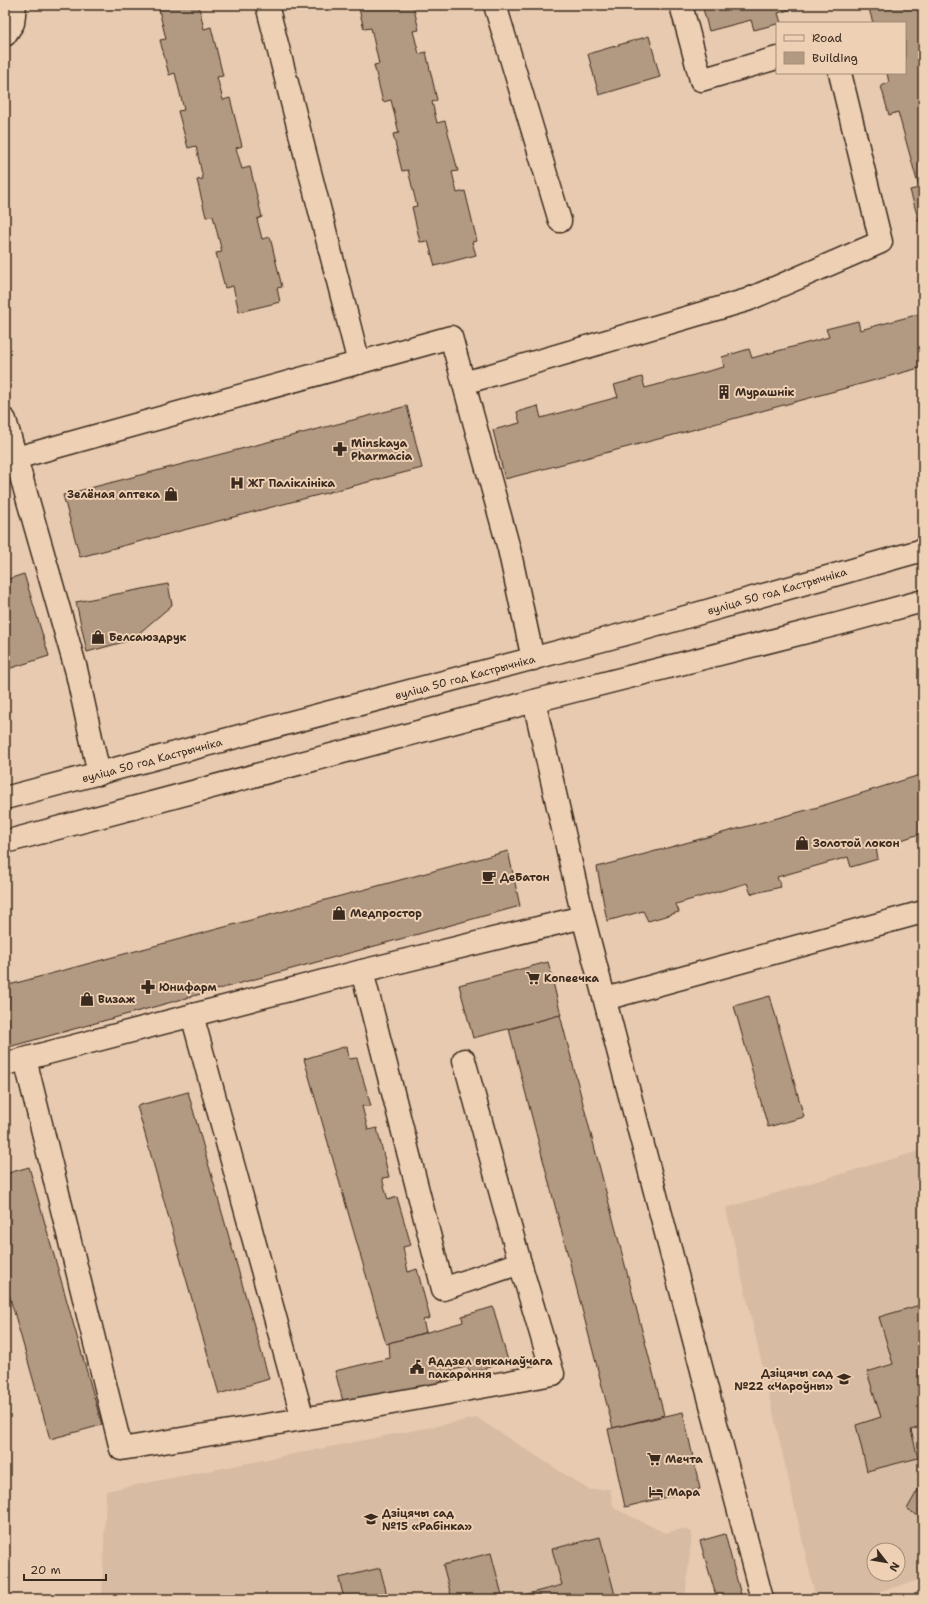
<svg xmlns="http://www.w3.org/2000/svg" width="928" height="1604" font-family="'Shantell Sans',sans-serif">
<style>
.built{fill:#d7bba2;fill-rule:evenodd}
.building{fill:#b29982;stroke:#3b2a1e}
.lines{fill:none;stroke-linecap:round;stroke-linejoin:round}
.minor-casing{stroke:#3b2a1e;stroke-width:25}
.major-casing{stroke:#3b2a1e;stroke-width:25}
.minor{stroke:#eed1b5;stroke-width:22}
.major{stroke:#eed1b5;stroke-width:22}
.labels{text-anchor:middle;stroke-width:4;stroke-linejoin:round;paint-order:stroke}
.poi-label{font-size:11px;font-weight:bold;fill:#3b2a1e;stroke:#eed1b5;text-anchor:start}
.street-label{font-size:11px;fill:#3b2a1e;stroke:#eed1b5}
</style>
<rect width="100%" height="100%" fill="#e7caaf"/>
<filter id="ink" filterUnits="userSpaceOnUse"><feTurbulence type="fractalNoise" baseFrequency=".025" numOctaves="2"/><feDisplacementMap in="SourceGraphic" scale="8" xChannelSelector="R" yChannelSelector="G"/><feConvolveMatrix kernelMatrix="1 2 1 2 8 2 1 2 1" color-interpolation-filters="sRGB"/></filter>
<g filter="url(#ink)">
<!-- built -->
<g class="built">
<path d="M923 1150V1579L853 1599H816L726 1208ZM874 1550H898V1574H874Z"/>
<polygon points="477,1418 589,1490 610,1489 614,1508 665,1533 683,1529 692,1532 685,1599 102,1599 106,1491"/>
</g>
<!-- building -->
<g class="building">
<polygon points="150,5 205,5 199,7 204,29 211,27 223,76 217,77 223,100 230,98 242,146 236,148 242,169 250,167 262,217 257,219 262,239 270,237 282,287 277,288 280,302 239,312 233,286 225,288 216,253 222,252 213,216 206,217 197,180 203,179 196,146 188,148 178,111 184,110 175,73 169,75 160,40 166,39 158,6 151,7"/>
<polygon points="358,5 413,5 419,30 413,31 419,54 426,52 437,100 432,102 437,123 445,121 458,171 452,172 457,193 465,191 477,241 472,242 476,255 435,266 428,241 420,242 412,207 417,206 408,170 402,171 393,134 399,133 391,100 383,102 374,65 379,64 371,28 364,29"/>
<polygon points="702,5 806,5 778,13 781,23 754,30 751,20 709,31"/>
<polygon points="868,5 923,5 923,221 919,222 910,190 919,188 898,112 889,115 881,86 889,83 887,73 905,73 905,23 873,23"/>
<polygon points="649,36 660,77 599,95 588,54"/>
<polygon points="923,313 923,367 670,436 505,479 493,430 520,423 517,412 538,406 541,418 618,397 614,385 642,377 645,388 724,367 722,357 749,349 752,358 829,337 826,329 858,321 860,330"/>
<polygon points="407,406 422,468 80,557 63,495"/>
<polygon points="24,574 49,656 5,670 5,580"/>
<polygon points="168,584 172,605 131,640 87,652 76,602"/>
<polygon points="923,774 923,833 876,848 878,859 851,867 848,857 777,877 781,887 751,894 747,883 676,904 679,912 648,921 643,911 607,921 597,867 818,807"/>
<polygon points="508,851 520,906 5,1048 5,986"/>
<polygon points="548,962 561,1015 473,1038 459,985"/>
<polygon points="770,996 804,1117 768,1127 734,1006"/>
<polygon points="560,1015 664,1415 613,1428 509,1029"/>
<polygon points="347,1046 349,1059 357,1058 371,1106 362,1106 368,1130 377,1128 389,1177 382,1178 388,1200 397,1197 411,1245 403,1247 408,1272 417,1269 430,1318 423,1320 426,1332 386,1344 304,1059"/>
<polygon points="188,1092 269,1379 219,1394 137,1106"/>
<polygon points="29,1167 102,1425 50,1439 5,1280 5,1174"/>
<polygon points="923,1304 923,1356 919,1357 923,1370 923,1426 911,1430 918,1458 867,1471 856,1425 881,1417 867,1372 893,1364 879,1317"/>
<polygon points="493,1307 508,1361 471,1373 466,1367 445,1372 442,1382 344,1405 335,1371 390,1358 389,1343 463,1322 462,1316"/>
<polygon points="683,1412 700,1489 625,1507 608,1429"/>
<polygon points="923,1481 923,1519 907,1509"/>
<polygon points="725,1534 742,1599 717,1599 700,1541"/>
<polygon points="600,1537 616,1599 508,1599 562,1585 552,1549"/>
<polygon points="491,1553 503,1599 452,1599 443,1565"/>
<polygon points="380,1568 388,1599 344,1599 339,1578"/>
</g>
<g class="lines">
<defs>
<g id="minor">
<polyline points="267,5 359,363"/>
<polyline points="495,5 560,221"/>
<polyline points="681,5 701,80 777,58"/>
<polyline points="5,35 13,23 15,5"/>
<polyline points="464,383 747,300 881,242 840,73"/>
<polyline points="5,420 76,669 99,774"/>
<polyline points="16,458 451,337 509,549 533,659"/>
<polyline points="534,701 583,917 762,1599"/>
<polyline points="605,999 923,912"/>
<polyline points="25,1059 121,1449 303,1419 192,1015"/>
<polyline points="464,1060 520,1263"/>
<polyline points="5,1064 362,971 583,917"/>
<polyline points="303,1419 553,1374 520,1263 443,1289 362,971"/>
</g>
<g id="major">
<polyline points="5,798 629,633 923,550"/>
<polyline points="5,842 534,701 838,624 923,601"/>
</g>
</defs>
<!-- minor casing -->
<use href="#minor" class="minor-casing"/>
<!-- major casing -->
<use href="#major" class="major-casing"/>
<!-- minor -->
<use href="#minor" class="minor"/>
<!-- major -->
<use href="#major" class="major"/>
</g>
</g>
<!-- icons -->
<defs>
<symbol id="building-bare" viewBox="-9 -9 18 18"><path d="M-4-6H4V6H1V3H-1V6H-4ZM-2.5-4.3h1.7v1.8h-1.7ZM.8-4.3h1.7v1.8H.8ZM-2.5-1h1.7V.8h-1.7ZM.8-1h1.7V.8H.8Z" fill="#3b2a1e" stroke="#eed1b5" stroke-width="2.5" paint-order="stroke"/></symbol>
<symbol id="pharmacy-bare" viewBox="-9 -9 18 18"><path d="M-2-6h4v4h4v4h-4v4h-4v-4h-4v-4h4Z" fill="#3b2a1e" stroke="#eed1b5" stroke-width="2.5" paint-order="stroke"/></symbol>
<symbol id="hospital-bare" viewBox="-9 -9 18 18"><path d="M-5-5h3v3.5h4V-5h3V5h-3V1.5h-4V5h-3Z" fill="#3b2a1e" stroke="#eed1b5" stroke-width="2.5" paint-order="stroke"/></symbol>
<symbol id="shop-bare" viewBox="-9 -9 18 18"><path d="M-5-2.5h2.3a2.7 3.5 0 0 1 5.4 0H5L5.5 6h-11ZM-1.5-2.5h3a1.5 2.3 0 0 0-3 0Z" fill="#3b2a1e" stroke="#eed1b5" stroke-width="2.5" paint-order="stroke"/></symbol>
<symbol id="cafe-bare" viewBox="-9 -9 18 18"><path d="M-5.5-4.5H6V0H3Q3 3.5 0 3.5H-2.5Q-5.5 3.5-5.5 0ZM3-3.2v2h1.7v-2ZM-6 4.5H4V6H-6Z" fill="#3b2a1e" stroke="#eed1b5" stroke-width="2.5" paint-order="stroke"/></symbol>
<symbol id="supermarket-bare" viewBox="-9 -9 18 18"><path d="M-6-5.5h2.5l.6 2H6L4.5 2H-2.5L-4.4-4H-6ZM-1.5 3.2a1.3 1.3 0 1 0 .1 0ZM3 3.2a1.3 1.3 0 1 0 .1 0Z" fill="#3b2a1e" stroke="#eed1b5" stroke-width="2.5" paint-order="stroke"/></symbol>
<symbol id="civic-bare" viewBox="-9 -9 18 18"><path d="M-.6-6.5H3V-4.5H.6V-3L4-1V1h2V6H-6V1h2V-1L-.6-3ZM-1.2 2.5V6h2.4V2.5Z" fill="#3b2a1e" stroke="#eed1b5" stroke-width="2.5" paint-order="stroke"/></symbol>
<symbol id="school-bare" viewBox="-9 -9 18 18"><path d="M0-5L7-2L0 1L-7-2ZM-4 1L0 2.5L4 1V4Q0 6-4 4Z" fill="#3b2a1e" stroke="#eed1b5" stroke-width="2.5" paint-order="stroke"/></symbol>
<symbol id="hotel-bare" viewBox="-9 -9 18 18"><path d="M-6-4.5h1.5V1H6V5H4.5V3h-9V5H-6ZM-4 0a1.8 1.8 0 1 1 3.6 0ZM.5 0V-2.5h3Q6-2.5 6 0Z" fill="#3b2a1e" stroke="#eed1b5" stroke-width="2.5" paint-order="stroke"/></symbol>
</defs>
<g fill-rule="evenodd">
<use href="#building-bare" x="714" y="382" width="20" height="20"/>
<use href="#pharmacy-bare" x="330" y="439" width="20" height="20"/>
<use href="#hospital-bare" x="227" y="473" width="20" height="20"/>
<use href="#shop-bare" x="161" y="484" width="20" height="20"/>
<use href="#shop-bare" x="88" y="627" width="20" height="20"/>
<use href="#shop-bare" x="792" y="833" width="20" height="20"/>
<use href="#cafe-bare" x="479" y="867" width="20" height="20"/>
<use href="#shop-bare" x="329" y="903" width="20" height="20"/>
<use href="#supermarket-bare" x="523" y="968" width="20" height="20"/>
<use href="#pharmacy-bare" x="138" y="977" width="20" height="20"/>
<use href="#shop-bare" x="77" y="989" width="20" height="20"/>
<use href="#civic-bare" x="407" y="1357" width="20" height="20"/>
<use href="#school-bare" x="834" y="1369" width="20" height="20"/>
<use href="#supermarket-bare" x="644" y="1449" width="20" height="20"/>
<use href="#hotel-bare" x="646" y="1482" width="20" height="20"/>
<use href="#school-bare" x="361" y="1509" width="20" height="20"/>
</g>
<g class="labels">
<!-- poi labels -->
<g class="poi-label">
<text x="735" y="396">Мурашнік</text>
<text x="351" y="447">Minskaya<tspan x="351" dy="13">Pharmacia</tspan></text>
<text x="248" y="487">ЖГ Паліклініка</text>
<text x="160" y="498" text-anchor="end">Зелёная аптека</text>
<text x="109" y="641">Белсаюздрук</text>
<text x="813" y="847">Золотой локон</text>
<text x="500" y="881">ДеБатон</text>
<text x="350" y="917">Медпростор</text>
<text x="544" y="982">Копеечка</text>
<text x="159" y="991">Юнифарм</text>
<text x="98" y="1003">Визаж</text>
<text x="428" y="1365">Аддзел выканаўчага<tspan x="428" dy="13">пакарання</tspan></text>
<text x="833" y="1377" text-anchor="end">Дзіцячы сад<tspan x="833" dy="13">№22 «Чароўны»</tspan></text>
<text x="665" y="1463">Мечта</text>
<text x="667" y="1496">Мара</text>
<text x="382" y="1517">Дзіцячы сад<tspan x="382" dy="13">№15 «Рабінка»</tspan></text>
</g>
<!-- street labels -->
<g class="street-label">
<text transform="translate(777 591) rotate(-16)" y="4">вуліца 50 год Кастрычніка</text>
<text transform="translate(465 677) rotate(-15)" y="4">вуліца 50 год Кастрычніка</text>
<text transform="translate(152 760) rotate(-15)" y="4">вуліца 50 год Кастрычніка</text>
</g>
</g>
<!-- margin -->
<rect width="928" height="1604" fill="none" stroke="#eed1b5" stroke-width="20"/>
<rect x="10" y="10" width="908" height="1584" fill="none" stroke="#3b2a1e" stroke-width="1.5" filter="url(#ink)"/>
<!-- legend -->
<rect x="776" y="22" width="130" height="52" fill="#eed1b5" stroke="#a68e79"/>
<rect x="784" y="35" width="20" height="6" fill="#eed1b5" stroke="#a68e79"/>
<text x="812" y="42" font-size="12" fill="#3b2a1e">Road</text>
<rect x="784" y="52" width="20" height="12" fill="#b29982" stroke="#a68e79"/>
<text x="812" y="62" font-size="12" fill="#3b2a1e">Building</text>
<!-- north arrow -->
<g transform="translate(886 1562) rotate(121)"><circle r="19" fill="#eed1b5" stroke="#a68e79"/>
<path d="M0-3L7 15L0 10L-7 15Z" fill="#3b2a1e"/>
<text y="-6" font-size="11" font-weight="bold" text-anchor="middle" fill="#3b2a1e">N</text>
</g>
<!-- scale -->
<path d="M24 1574v6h82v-6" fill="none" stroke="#3b2a1e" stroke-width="2"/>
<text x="30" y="1574" font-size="12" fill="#3b2a1e" stroke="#eed1b5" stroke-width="3" paint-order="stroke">20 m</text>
</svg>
